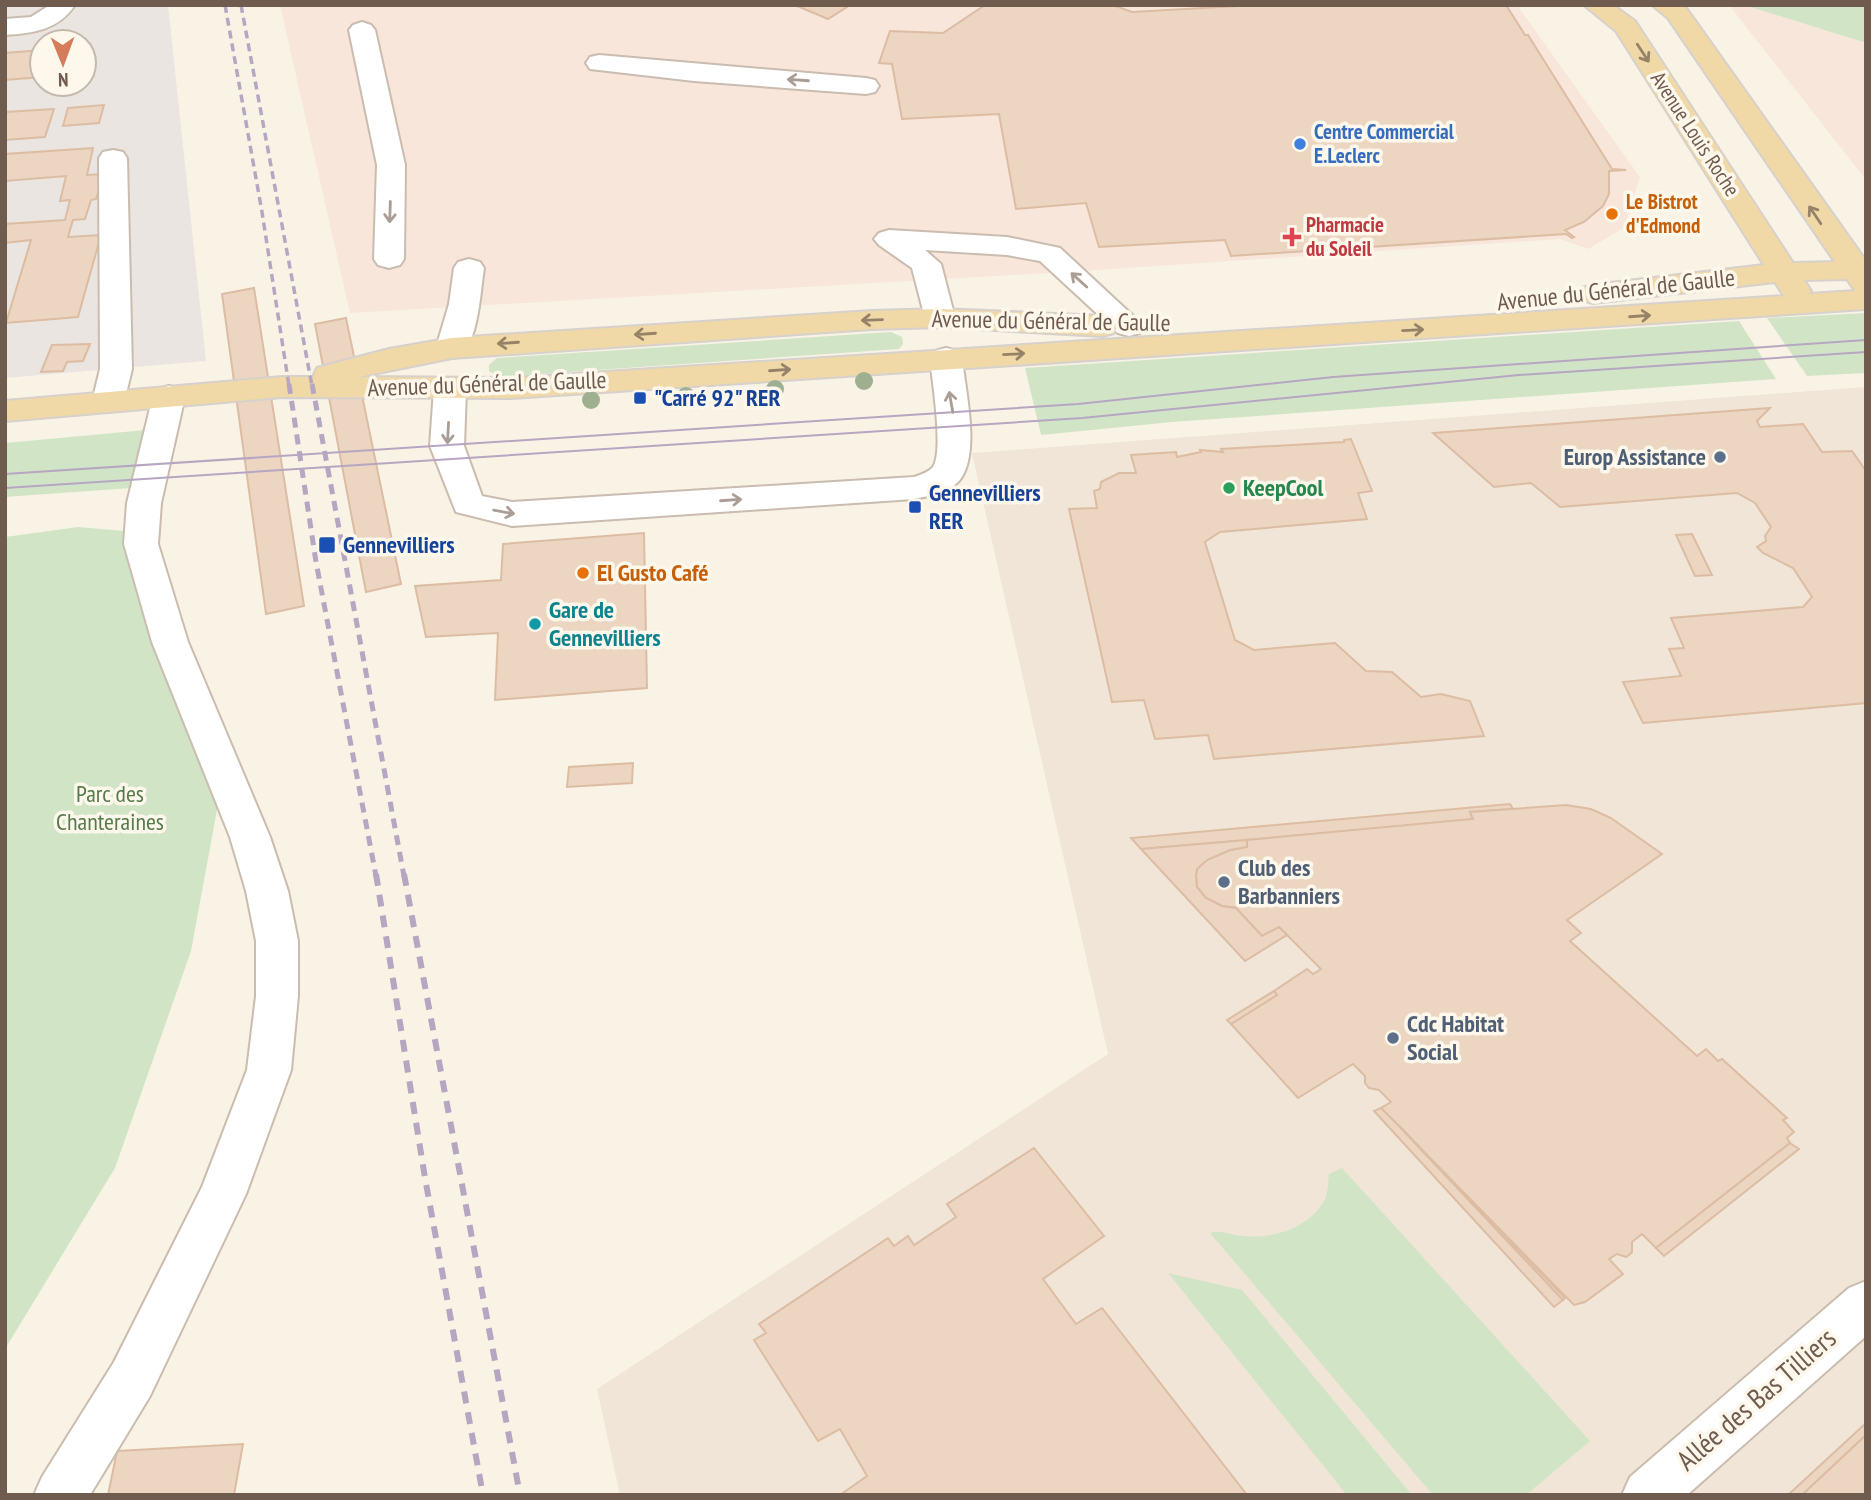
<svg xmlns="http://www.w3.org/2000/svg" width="1871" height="1500" font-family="'PT Sans Narrow',sans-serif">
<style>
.residential{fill:#f0e5d6}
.commercial{fill:#f8e6db}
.industrial{fill:#eae5e0;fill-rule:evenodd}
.green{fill:#d1e5c6}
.building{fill:#ecd5c1;stroke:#dcbda4;stroke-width:2}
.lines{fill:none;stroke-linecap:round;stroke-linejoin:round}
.minor-casing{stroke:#cabcae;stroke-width:4}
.major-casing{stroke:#d7d1cd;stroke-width:4}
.minor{fill:#fff;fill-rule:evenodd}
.major{fill:#f0d9a6;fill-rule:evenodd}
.tram{stroke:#b7a6c2;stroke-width:2}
.rail-far2{stroke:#b7a6c2;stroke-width:3.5;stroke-dasharray:8 5;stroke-linecap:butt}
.rail-far1{stroke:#b7a6c2;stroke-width:5;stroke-dasharray:10 7;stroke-linecap:butt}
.rail{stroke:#b7a6c2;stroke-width:6;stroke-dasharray:12 9;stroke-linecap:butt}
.tree{fill:#9fb091}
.oneway{stroke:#968268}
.oneway2{stroke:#a99d95}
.shop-dot{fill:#3f7fe0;stroke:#fdf7ec;stroke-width:2.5}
.food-dot{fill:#e8710a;stroke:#fdf7ec;stroke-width:2.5}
.health-dot{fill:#e0444e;stroke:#fdf7ec;stroke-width:2.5}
.transit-dot{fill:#1a4fb4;stroke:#fdf7ec;stroke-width:2.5}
.service-dot{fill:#5c6f8a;stroke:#fdf7ec;stroke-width:2.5}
.leisure-dot{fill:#2e9e5b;stroke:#fdf7ec;stroke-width:2.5}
.culture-dot{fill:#0f9aa8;stroke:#fdf7ec;stroke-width:2.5}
.labels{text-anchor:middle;stroke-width:7;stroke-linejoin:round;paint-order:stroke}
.far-shop-label{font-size:21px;font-weight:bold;fill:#366cbe;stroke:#fdf7ec;text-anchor:start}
.far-street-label{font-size:21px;fill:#705c4e;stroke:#fdf7ec}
.far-food-label{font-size:21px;font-weight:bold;fill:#c56008;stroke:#fdf7ec;text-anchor:start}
.far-health-label{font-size:21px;font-weight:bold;fill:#be3a42;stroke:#fdf7ec;text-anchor:start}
.street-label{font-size:24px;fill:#705c4e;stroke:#fdf7ec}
.transit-label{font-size:24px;font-weight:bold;fill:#164399;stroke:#fdf7ec;text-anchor:start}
.service-label{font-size:24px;font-weight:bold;fill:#4e5e75;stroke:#fdf7ec;text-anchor:start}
.leisure-label{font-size:24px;font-weight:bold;fill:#27864d;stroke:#fdf7ec;text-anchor:start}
.food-label{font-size:24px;font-weight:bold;fill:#c56008;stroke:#fdf7ec;text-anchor:start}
.culture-label{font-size:24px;font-weight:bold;fill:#0d838f;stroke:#fdf7ec;text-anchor:start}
.park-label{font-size:24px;fill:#557a4b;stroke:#fdf7ec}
.near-street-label{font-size:28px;fill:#705c4e;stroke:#fdf7ec}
</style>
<rect width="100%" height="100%" fill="#f9f3e6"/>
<!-- residential -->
<polygon class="residential" points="1866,387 1866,1495 620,1495 597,1389 1108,1054 972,453"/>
<!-- commercial -->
<g class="commercial">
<polygon points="280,5 1517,5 1640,177 1624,228 1588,249 1560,239 1067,272 350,313"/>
<polygon points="1729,5 1744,5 1866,43 1866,180"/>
</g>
<!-- industrial -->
<path class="industrial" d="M5 5H168L206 361 5 378ZM42 42H84V84H42Z"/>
<!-- green -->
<g class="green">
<polygon points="1744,5 1866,5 1866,43"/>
<polygon points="1866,313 1866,373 1807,376 1767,318"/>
<polygon points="1739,321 1776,379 1172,422 1041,435 1025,368"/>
<polygon points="891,332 902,337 903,344 899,349 498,377 489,371 489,365 497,358"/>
<polygon points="146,430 131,488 5,497 5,443"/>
<polygon points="78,527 125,531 219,799 191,951 115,1168 5,1349 5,537"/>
<path d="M1342 1168 1590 1441 1526 1495H1433L1210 1233C1220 1229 1231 1235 1242 1236 1272 1239 1308 1229 1324 1201 1328 1195 1328 1182 1329 1174Z"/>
<polygon points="1168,1273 1242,1290 1412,1495 1347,1495"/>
</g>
<!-- building -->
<g class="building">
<polygon points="795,5 850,5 828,19"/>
<polygon points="985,5 1113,5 1132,12 1256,5 1506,5 1525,35 1528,35 1612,169 1626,170 1609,171 1609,194 1603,206 1584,222 1565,230 1574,237 1572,238 1566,234 1231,256 1225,240 1099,247 1086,203 1016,209 999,114 902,119 892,64 879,63 890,31 943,33"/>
<polygon points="42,50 42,77 5,80 5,53"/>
<polygon points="104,105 99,123 63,126 68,108"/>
<polygon points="54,109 45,137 5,140 5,112"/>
<polygon points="93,148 87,175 104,174 96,199 91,200 85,219 73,220 68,237 101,235 78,317 6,323 31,240 5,243 5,224 65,220 70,200 60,201 66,176 5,181 5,154"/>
<polygon points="254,288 304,606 266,614 222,294"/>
<polygon points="346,318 401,584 366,592 315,324"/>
<polygon points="90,344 83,361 67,362 63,371 41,372 52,345"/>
<polygon points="1770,408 1757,421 1760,427 1803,424 1822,452 1852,451 1866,471 1866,703 1643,723 1623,682 1681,676 1669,649 1684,648 1671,618 1803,607 1812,597 1793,568 1763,553 1757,547 1766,541 1765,536 1771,527 1755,503 1737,493 1560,507 1531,483 1494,487 1433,433"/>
<polygon points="1351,439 1372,491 1358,493 1367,519 1220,532 1205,542 1235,640 1254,650 1335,643 1366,671 1392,672 1421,697 1441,694 1470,701 1484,736 1214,759 1208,735 1155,739 1144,700 1112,702 1069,509 1097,508 1094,491 1100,489 1101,482 1119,473 1136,473 1131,455 1176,452 1177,457 1201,452 1200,450 1223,452 1221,449 1344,442 1344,440"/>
<polygon points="644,533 647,688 495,700 498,633 426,637 415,586 501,580 503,544"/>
<polygon points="1692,534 1712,575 1695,576 1676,535"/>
<polygon points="633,763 632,783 567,787 569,767"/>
<polygon points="1510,804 1513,809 1470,812 1473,819 1360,830 1141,849 1131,838"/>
<polygon points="1566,805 1591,809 1611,818 1662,854 1567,920 1581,933 1570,941 1697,1056 1706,1049 1718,1061 1722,1059 1787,1118 1783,1120 1794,1132 1787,1138 1790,1143 1656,1248 1642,1234 1632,1242 1632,1252 1629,1255 1626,1257 1617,1254 1609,1259 1623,1274 1585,1302 1574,1305 1381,1108 1391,1102 1379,1090 1369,1088 1365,1083 1365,1076 1353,1064 1298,1098 1231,1024 1277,995 1274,991 1307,969 1313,974 1321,969 1279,927 1262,936 1236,908 1222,906 1206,898 1197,887 1196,876 1197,869 1207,860 1230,850 1247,847 1247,840 1473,819 1470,812"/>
<polygon points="1247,840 1247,847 1230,850 1207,860 1197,869 1196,876 1197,887 1206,898 1222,906 1236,908 1262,936 1279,927 1287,935 1245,961 1141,849"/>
<polygon points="1274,991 1277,995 1231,1024 1227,1020"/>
<polygon points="1381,1108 1400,1127 1563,1300 1554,1307 1374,1111"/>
<polygon points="1400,1127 1565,1298 1563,1300"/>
<polygon points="1790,1143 1799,1149 1664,1256 1656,1248"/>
<polygon points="1034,1148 1104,1236 1043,1279 1076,1324 1102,1308 1247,1495 840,1495 867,1476 840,1429 818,1441 754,1340 766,1333 759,1324 888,1238 894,1246 908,1236 914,1245 956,1217 947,1204"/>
<polygon points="1866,1423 1866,1435 1802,1495 1788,1495"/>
<polygon points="1866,1435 1866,1495 1802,1495"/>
<polygon points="243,1444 234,1495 108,1495 117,1451"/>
</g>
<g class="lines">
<defs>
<g id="minor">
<path d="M50 5H75C58 30 34 33 5 35V19L31 17Z"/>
<polygon points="362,22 371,25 375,30 405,165 404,259 400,265 389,268 378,265 374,259 377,165 349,30 353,25"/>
<polygon points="599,55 866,78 875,80 879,86 875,92 866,94 694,81 590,69 586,63 590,57"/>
<polygon points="113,150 123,152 127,158 132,369 124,402 119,409 108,412 97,409 92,402 100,369 99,158 103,152"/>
<polygon points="889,230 1007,237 1060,248 1144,326 1140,333 1129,336 1118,333 1040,261 1007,255 925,250 941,264 955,318 951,325 940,327 929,325 925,318 912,268 879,245 874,239 879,233"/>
<path d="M469 259 480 262 484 268C480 295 479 331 463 355L452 358 441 355 436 348 449 304 454 268 458 262Z"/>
<path d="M946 348 957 351 962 358C965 390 981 454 959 481 948 493 929 496 914 499L512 526 456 512 430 446 434 389 439 382 450 379 461 382 466 389 464 446 482 496 512 502 914 477C920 475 929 472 933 467 944 451 932 379 930 358L935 351Z"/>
<polygon points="169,386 180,389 185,396 161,503 158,544 188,642 270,837 288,891 298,941 298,996 291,1070 246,1194 150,1396 90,1495 34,1495 42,1477 114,1362 202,1187 247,1070 256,996 256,941 246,891 230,837 152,642 124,544 127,503 153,396 158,389"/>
<polygon points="1866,1281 1866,1336 1687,1495 1622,1495 1630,1477 1849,1288"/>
</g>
<path id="major" d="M1584 5H1613L1635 21 1793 263 1835 262 1668 18 1652 5H1682L1686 8 1866 261V309L512 398 282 397 5 421V401L282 377H313L317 368 389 349 452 338 872 311 940 309 1103 316 1114 319 1118 326 1114 333 1103 336 940 327 872 329 452 358 358 377 512 378 1784 296 1775 282 1593 303 1582 300 1578 294 1582 288 1593 285 1764 265 1616 31ZM1847 279 1855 291 1809 294 1811 291 1804 280Z"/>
</defs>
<!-- minor casing -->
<use href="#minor" class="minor-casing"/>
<!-- major casing -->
<use href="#major" class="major-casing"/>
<!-- minor -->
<use href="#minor" class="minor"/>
<!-- major -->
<use href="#major" class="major"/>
<!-- tram -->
<g class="tram">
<polyline points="5,474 1078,404 1333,377 1866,340"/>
<polyline points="5,488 1082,418 1519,375 1866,352"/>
</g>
<!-- rail-far2 -->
<g class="rail-far2">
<polyline points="225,5 262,212 289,386"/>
<polyline points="241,5 312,386"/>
</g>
<!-- rail-far1 -->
<g class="rail-far1">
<polyline points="289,384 316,562 376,876"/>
<polyline points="312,384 404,876"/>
</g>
<!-- rail -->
<g class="rail">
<polyline points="376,874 425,1178 483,1495"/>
<polyline points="404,874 520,1495"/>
</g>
</g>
<!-- trees -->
<g class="tree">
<circle cx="864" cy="381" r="9"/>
<circle cx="775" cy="389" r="9"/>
<circle cx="686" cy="396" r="9"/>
<circle cx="591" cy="400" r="9"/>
</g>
<!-- one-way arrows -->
<defs><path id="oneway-shaft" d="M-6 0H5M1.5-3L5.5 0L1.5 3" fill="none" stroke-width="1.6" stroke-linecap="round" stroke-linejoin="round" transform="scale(1.75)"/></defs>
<g class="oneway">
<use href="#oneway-shaft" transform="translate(1643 53) rotate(57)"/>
<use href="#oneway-shaft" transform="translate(1815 215) rotate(-124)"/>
<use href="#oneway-shaft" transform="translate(1640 316) rotate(-4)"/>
<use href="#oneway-shaft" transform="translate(872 320) rotate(178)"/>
<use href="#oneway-shaft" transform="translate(1413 330) rotate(-3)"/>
<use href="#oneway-shaft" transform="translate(645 334) rotate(176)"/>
<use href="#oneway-shaft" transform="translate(508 343) rotate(176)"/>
<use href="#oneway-shaft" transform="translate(1014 354) rotate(-3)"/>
<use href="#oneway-shaft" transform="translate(780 370) rotate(-4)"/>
</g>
<g class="oneway2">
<use href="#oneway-shaft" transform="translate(798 80) rotate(-176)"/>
<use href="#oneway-shaft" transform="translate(390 212) rotate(92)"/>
<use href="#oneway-shaft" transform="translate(1079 280) rotate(-138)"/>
<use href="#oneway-shaft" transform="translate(951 402) rotate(-100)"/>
<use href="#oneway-shaft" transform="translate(448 433) rotate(93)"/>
<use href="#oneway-shaft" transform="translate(731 500) rotate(-4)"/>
<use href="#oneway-shaft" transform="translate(504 512) rotate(10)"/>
</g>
<!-- markers -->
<circle class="shop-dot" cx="1300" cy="144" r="7"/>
<g class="food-dot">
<circle cx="1612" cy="214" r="7"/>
<circle cx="583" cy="573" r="7"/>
</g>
<path class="health-dot" d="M1288.5 226.5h7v7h7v7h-7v7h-7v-7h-7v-7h7z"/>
<g class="transit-dot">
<rect x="633" y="391" width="14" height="14" rx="3.5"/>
<rect x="908" y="500" width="14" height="14" rx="3.5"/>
<rect x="318" y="536" width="18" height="18" rx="3.5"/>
</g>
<g class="service-dot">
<circle cx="1720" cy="457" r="7"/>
<circle cx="1224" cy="882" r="7"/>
<circle cx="1393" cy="1038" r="7"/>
</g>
<circle class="leisure-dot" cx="1229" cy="488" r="7"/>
<circle class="culture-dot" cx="535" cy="624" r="7"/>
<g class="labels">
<!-- far-shop labels -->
<g class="far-shop-label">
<text x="1314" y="139">Centre Commercial<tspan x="1314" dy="24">E.Leclerc</tspan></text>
</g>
<!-- far-street labels -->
<g class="far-street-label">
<text transform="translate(1695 134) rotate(57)" y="7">Avenue Louis Roche</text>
</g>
<!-- far-food labels -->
<g class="far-food-label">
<text x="1626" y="209">Le Bistrot<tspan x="1626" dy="24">d'Edmond</tspan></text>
</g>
<!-- far-health labels -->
<g class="far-health-label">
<text x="1306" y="232">Pharmacie<tspan x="1306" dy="24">du Soleil</tspan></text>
</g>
<!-- street labels -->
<g class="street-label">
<text transform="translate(1616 290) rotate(-6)" y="8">Avenue du Général de Gaulle</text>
<text transform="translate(1051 321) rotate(1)" y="8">Avenue du Général de Gaulle</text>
<text transform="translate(487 384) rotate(-2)" y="8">Avenue du Général de Gaulle</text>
</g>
<!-- transit labels -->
<g class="transit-label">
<text x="654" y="406">"Carré 92" RER</text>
<text x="929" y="501">Gennevilliers<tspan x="929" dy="28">RER</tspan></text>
<text x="343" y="553">Gennevilliers</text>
</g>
<!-- service labels -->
<g class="service-label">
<text x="1706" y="465" text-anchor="end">Europ Assistance</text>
<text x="1238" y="876">Club des<tspan x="1238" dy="28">Barbanniers</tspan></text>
<text x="1407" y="1032">Cdc Habitat<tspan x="1407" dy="28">Social</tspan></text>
</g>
<!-- leisure labels -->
<g class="leisure-label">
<text x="1243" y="496">KeepCool</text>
</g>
<!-- food labels -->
<g class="food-label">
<text x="597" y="581">El Gusto Café</text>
</g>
<!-- culture labels -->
<g class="culture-label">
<text x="549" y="618">Gare de<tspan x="549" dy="28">Gennevilliers</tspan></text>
</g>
<!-- park labels -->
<g class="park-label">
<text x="110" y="802">Parc des<tspan x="110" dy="28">Chanteraines</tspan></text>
</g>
<!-- near-street labels -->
<g class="near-street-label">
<text transform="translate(1756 1399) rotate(-41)" y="10">Allée des Bas Tilliers</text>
</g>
</g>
<!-- border -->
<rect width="1871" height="1500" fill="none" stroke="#705c4e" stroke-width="14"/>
<!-- north arrow -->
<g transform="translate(63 63) rotate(179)"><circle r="33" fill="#fdf7ec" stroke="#c5b9ad" stroke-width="2"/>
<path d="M0-5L12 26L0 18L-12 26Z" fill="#d57d5a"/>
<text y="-10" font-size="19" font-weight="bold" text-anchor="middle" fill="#705c4e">N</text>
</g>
</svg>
